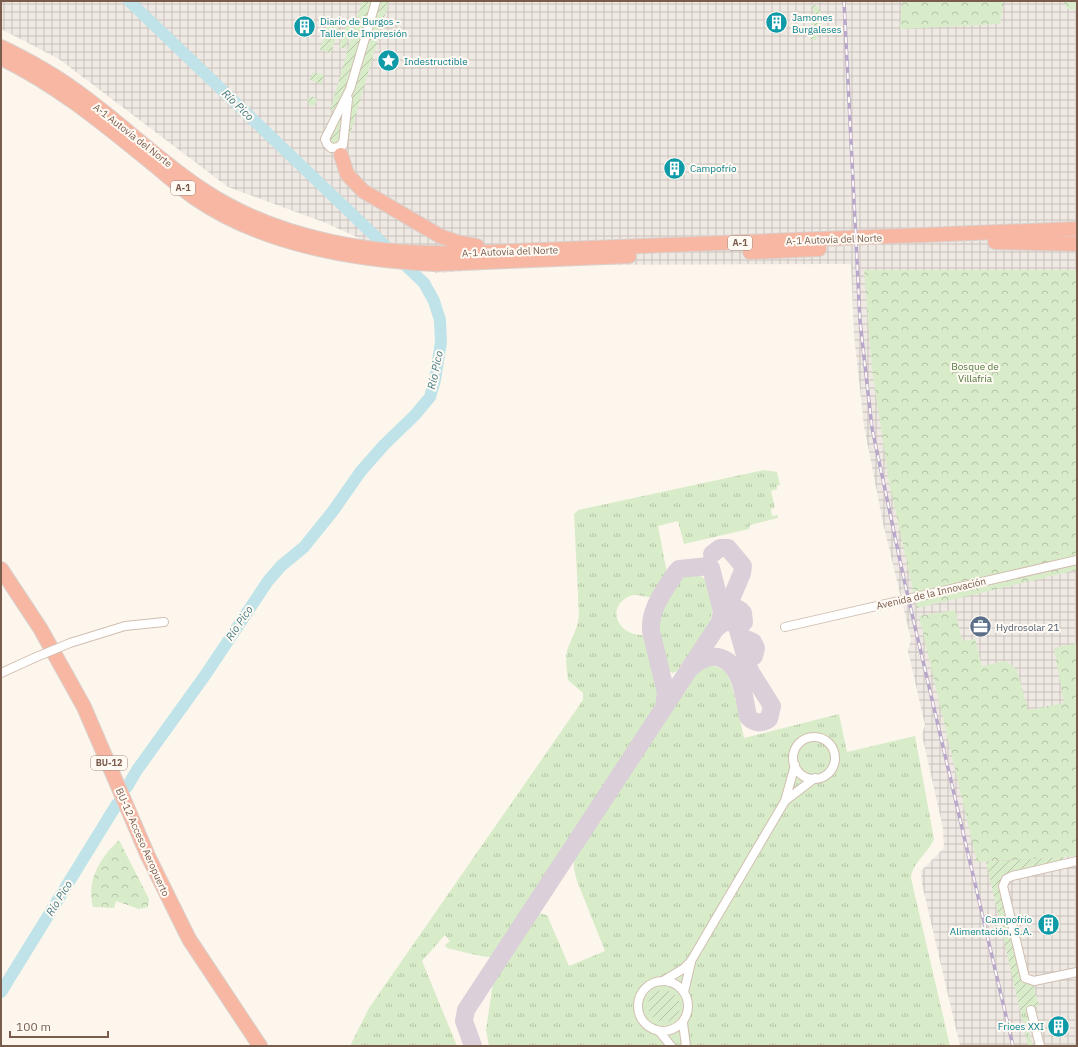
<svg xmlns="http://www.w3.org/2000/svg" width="1078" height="1047" font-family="'IBM Plex Sans',sans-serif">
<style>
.industrial{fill:url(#industrial-grid)}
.grass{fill:url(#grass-tufts)}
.forest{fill:url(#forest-crowns)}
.garden{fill:url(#garden-furrows)}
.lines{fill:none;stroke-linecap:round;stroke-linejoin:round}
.river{stroke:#bfe3e8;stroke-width:12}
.taxiway{stroke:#dbcfda;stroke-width:18}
.street-casing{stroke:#d1beb0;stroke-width:10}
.highway-casing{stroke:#dad1cd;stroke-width:16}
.street{stroke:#fff;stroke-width:8}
.highway{stroke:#f7b7a3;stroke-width:14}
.rail-casing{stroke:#b9a8c9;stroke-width:3.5}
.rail{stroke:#fffaf3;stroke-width:2;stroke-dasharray:6;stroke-linecap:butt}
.street-bridge-casing{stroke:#d1beb0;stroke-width:10;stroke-linecap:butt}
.street-bridge{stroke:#fff;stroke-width:8}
.labels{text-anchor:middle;stroke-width:4;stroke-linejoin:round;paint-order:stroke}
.shield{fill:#fffaf3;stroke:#a28b7f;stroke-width:1}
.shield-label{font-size:9px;font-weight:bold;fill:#7a5c4d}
.culture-label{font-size:10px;fill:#0d838f;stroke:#fffaf3;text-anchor:start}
.street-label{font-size:10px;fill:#7a5c4d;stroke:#fffaf3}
.park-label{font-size:10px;fill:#537a41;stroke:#fffaf3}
.service-label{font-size:10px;fill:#4e5e75;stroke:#fffaf3;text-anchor:start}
.water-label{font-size:11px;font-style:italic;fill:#437c86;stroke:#fffaf3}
</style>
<defs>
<pattern id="industrial-grid" width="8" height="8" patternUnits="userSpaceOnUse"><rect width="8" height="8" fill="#efe9e4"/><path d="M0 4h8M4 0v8" fill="none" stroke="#c7c0bb"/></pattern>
<pattern id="grass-tufts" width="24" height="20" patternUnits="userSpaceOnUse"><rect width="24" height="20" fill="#d8ecc9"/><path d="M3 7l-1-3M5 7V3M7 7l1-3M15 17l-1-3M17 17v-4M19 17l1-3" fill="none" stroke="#b4c2a5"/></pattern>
<pattern id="forest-crowns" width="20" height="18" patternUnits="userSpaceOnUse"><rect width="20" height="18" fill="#d8ecc9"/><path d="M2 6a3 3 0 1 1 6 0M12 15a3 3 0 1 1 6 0" fill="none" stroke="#b4c2a5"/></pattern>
<pattern id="garden-furrows" width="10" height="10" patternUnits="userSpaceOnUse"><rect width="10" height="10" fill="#d8ecc9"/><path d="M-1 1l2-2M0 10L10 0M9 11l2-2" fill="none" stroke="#b4c2a5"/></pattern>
</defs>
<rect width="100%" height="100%" fill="#fdf6ec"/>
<!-- industrial -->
<polygon class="industrial" points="1,1 1077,1 1077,1046 960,1046 922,884 921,871 944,848 943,828 922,735 925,725 908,651 911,639 883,523 864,426 854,335 851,264 558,265 436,273 326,223 228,187 59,59 1,29"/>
<!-- grass -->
<g class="grass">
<path d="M764 470 777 472 780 485 777 486V489L771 491 775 508 771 509 772 516 778 515V518L750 525 749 529 684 544 678 521 658 526 667 573 661 585 652 597C644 598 637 593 630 596 606 606 616 634 642 635L646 638 660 696 658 704 492 957C485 958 456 950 447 948L445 945 450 941 445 935 422 961 457 1046H350L369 1008 583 700V693L568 680C567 671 565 660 567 651 571 638 578 629 579 615L574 514 578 510Z"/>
<polygon points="698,574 706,580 713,608 710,623 677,671 673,673 666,669 656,620 658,614 679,578"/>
<path d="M710 665C715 666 721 668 725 671 733 680 741 724 744 738L839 714 847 752 915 736 934 839C928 854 913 861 911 878L950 1046H489L486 1030 493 982 538 913 547 915 569 966 605 951 577 881 574 869V859L697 672 703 667Z"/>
<polygon points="1027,1009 1031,1025 1028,1028 1033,1046 1028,1046 1020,1010"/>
</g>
<!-- forest -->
<g class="forest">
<polygon points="902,1 1004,1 1000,24 900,29"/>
<polygon points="1063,1 1077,1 1077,9 1067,9"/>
<polygon points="864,270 1077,270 1077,570 917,608 889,481 872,369"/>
<polygon points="955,610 962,641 975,639 982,666 1006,661 1017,670 1028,710 1064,703 1054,648 1077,643 1077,856 977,862 919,616"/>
<path d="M119 840 149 899 148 907 139 909 116 901 114 908 93 907C86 880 100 858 119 840Z"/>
</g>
<!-- garden -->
<g class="garden">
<polygon points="362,1 372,1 347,88 336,109 330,111"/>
<polygon points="380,1 389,1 349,138 349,112 352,96"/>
<polygon points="812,4 817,6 823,16 816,40 810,39 814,25 811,24 815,10 811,9"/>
<polygon points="328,22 339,25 331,53 320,50"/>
<polygon points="346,24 352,26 345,49 339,47"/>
<polygon points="313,72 324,75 322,84 310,80"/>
<circle cx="312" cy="101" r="4.5"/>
<polygon points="343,111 340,139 336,144 331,142 330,138"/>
<polygon points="1064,857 1064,860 1003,876 1000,881 1000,891 1020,977 1025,983 1034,986 1039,1006 1020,1010 986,862"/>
<circle cx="664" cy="1006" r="16"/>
</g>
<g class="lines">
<!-- river -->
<g class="river">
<polyline points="127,787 137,770 206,674 268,581 281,566 304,547 333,511 361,471 384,445 415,415 430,397 435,380 441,342 440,320 434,301 424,283 129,1"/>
<polyline points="1,992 117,804"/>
</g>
<!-- taxiway -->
<g class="taxiway">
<path d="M722 620C728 613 735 603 743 613L744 622 738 628 746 659 754 656 756 648 753 642 746 639"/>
<path d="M692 667C699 660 707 656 717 657 742 661 744 698 748 717 755 724 761 724 769 719L772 706 750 671 737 627C730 619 725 621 718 627"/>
<path d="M664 707 666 693 651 631C649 609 665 590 676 572L679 569 709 566 711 568 722 611 720 621"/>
<polyline points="473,1046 464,1021 466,1010 724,616 742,573 743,566 728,548 720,548 712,554"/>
</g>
<defs>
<g id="street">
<polyline points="343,142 339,147 331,148 327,144 325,139 350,89 376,1"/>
<polyline points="343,145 348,99"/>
<polyline points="785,627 1077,560"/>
<polyline points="70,643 125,626 164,622"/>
<polyline points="1,673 34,658"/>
<circle cx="814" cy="758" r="21"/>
<polyline points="786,800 815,778"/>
<polyline points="1077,861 1012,876 1006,879 1003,886 1025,978 1034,981 1077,972"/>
<circle cx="663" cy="1006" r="25"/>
<polyline points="663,981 683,969 691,961 785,801 795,765"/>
<polyline points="684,992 691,962"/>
<polyline points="1031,1010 1040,1046"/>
<polyline points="683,1023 686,1046"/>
<polyline points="659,1031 671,1046"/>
</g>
<g id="highway">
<path d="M1 47C28 60 55 75 79 93 121 123 159 161 203 190 278 240 374 255 463 253L1077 229"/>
<path d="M1 58C57 85 105 125 153 164 167 175 180 188 195 198 263 245 355 260 435 264L629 256"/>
<polyline points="341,155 347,174 363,191 440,236 457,242 477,246"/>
<polyline points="995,242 1077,244"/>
<polyline points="750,252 819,249"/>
<polyline points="1,569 40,628 84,707 148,856 189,939 260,1046"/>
</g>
</defs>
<!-- street casing -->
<use href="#street" class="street-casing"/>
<!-- highway casing -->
<use href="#highway" class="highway-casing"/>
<!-- street -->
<use href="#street" class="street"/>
<!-- highway -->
<use href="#highway" class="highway"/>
<defs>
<polyline id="rail" points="844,1 860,321 872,428 905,584 1013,1046"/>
</defs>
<!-- rail casing -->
<use href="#rail" class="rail-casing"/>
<!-- rail -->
<use href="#rail" class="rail"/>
<defs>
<polyline id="street-bridge" points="34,658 70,643"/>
</defs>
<!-- street-bridge casing -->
<use href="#street-bridge" class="street-bridge-casing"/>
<!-- street-bridge -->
<use href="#street-bridge" class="street-bridge"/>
</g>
<!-- icons -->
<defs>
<symbol id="building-disc" viewBox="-11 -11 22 22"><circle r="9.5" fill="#0f9aa8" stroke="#fffaf3"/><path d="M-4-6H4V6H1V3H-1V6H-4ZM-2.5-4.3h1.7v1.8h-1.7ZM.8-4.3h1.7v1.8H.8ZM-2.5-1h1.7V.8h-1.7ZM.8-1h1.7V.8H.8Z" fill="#fff"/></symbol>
<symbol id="sight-disc" viewBox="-11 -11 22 22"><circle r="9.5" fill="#0f9aa8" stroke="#fffaf3"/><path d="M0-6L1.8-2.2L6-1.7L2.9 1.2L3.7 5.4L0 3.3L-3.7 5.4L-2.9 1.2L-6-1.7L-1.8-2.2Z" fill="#fff"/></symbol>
<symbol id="office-disc" viewBox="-11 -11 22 22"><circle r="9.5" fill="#5c6f8a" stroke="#fffaf3"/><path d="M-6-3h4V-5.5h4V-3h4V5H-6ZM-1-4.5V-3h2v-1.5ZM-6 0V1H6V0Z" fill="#fff"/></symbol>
</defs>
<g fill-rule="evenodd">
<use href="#building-disc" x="764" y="10" width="25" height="25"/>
<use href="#building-disc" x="292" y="14" width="25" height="25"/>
<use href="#sight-disc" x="376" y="48" width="25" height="25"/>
<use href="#building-disc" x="662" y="156" width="25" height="25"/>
<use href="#office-disc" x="968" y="614" width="25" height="25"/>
<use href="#building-disc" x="1036" y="912" width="25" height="25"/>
<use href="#building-disc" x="1046" y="1014" width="25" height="25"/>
</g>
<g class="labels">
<!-- shield labels -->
<g class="shield">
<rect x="171" y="181" width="24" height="14" rx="3"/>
<rect x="728" y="236" width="24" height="14" rx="3"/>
<rect x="91" y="756" width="36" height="14" rx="3"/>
</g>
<g class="shield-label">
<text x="183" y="191">A-1</text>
<text x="740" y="246">A-1</text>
<text x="109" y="766">BU-12</text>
</g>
<!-- culture labels -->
<g class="culture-label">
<text x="792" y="21">Jamones<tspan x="792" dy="12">Burgaleses</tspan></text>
<text x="320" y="25">Diario de Burgos -<tspan x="320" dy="12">Taller de Impresión</tspan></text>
<text x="404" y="65">Indestructible</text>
<text x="690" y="172">Campofrío</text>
<text x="1032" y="923" text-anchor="end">Campofrío<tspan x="1032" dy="12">Alimentación, S.A.</tspan></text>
<text x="1044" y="1030" text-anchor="end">Frioes XXI</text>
</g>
<!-- street labels -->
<g class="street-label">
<text transform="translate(133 135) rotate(38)" y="4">A-1 Autovía del Norte</text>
<text transform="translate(834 239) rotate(-2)" y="4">A-1 Autovía del Norte</text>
<text transform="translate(510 251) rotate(-2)" y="4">A-1 Autovía del Norte</text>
<text transform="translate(931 593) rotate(-13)" y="4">Avenida de la Innovación</text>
<text transform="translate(143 842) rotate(66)" y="4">BU-12 Acceso Aeropuerto</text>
</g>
<!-- park labels -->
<g class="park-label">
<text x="975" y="370">Bosque de<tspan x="975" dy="12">Villafría</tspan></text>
</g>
<!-- service labels -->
<g class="service-label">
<text x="996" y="631">Hydrosolar 21</text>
</g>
<!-- water labels -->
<g class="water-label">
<text transform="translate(238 105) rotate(44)" y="4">Río Pico</text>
<text transform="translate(435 370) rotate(-78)" y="4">Río Pico</text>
<text transform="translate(239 623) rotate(-56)" y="4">Río Pico</text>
<text transform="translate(59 898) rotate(-58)" y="4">Río Pico</text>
</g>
</g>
<!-- border -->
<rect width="1078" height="1047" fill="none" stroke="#7a5c4d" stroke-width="4"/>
<!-- scale -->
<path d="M10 1031v6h98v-6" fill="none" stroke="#7a5c4d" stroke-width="2"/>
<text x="16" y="1031" font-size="12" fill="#7a5c4d" stroke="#fffaf3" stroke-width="3" paint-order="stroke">100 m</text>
</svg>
